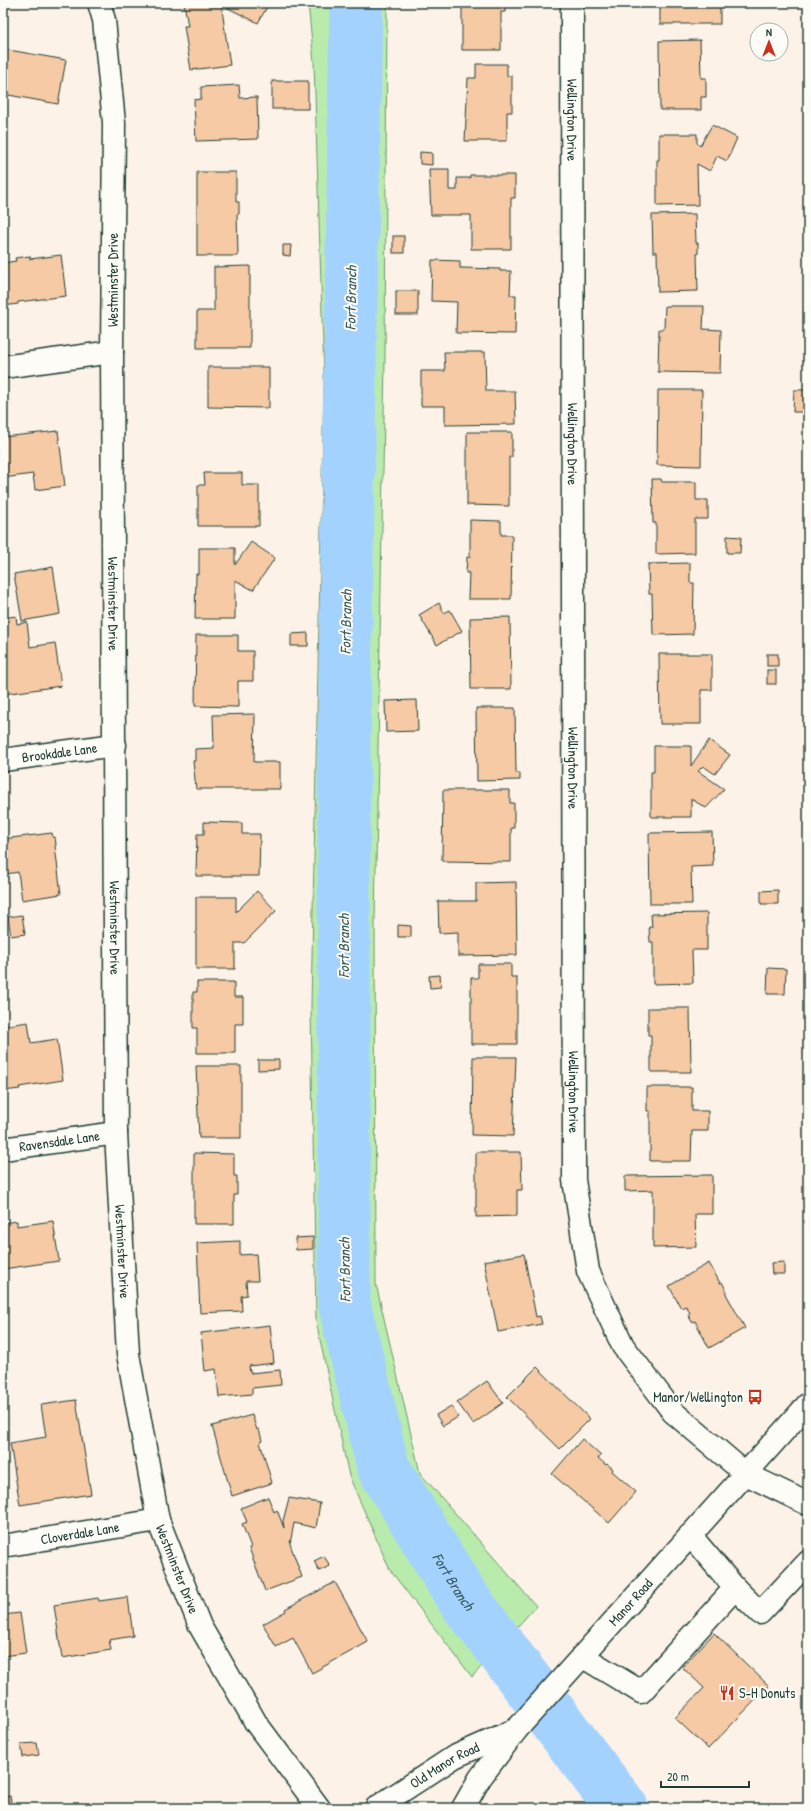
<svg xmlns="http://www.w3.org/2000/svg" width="811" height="1811" font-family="'Patrick Hand',sans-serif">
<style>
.green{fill:#b9ecac;stroke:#6c9470}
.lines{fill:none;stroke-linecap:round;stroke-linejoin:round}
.river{stroke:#a4d2ff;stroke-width:53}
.building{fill:#f7caa6;stroke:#1f3d34}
.minor-casing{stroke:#1f3d34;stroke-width:25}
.major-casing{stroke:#1f3d34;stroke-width:25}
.minor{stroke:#fdfcf7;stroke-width:22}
.major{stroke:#fdfcf7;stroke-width:22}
.labels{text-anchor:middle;stroke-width:4;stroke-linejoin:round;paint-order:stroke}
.street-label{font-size:14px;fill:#1f3d34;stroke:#fdfcf7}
.poi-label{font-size:14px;fill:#1f3d34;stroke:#fdfcf7;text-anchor:end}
.water-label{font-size:15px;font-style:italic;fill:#3a5b5d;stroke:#fdfcf7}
</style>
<rect width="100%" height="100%" fill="#fcf2e7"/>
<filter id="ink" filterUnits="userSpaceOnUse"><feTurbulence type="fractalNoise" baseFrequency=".025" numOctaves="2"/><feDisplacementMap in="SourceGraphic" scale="8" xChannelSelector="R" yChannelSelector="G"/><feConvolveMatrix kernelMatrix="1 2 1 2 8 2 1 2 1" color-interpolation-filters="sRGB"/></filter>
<g filter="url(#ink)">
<!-- green -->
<polygon class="green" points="308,3 387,3 385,359 375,921 376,1284 420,1473 536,1606 472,1677 390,1570 349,1476 316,1321 311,1006 324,378 314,62"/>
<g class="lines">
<!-- river -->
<path class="river" id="s1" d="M356 3 344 747V1303L383 1467 462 1597 622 1808"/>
</g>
<!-- building -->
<g class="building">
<polygon points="184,3 221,3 230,65 191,70 184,26 188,26"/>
<polygon points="226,3 264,3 268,5 258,23 224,6"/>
<polygon points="462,3 505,3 505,12 501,12 501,50 462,50"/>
<rect x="660" y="3" width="60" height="21"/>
<polygon points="700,40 701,78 706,78 706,97 701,97 701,110 660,110 659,41"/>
<polygon points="3,49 66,60 58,104 3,94"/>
<polygon points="476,64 507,64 507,76 512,76 512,112 507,112 507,141 465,141 468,78 476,78"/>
<rect x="272" y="81" width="36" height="28"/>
<polygon points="239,85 240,98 257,97 258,139 196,141 194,100 201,99 201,87"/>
<polygon points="712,125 737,138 727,161 717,156 710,171 697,164 698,205 657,206 657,160 659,160 659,134 697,134 697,143 700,146"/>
<polygon points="420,152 432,153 432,165 420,164"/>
<polygon points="429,169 449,169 449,190 457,190 457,178 470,178 470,175 515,175 515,198 511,198 511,249 471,249 471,215 431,215"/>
<polygon points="197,172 236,172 236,202 239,202 239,214 237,214 238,256 197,256"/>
<polygon points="695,214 696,243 698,243 698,254 697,254 698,291 658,292 657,252 653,252 652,215"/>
<rect x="393" y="236" width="11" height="17"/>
<polygon points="283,245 291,245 290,256 283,255"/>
<polygon points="61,255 66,296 18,302 18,304 3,306 3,263 16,261 15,258 30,256 30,259"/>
<polygon points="432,260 460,261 460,268 500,269 500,271 511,271 510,295 516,295 515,334 456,333 457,302 431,301"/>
<polygon points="250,266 250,348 197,348 197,311 214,311 214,267"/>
<rect x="396" y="291" width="22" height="24"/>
<polygon points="665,306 704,306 703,329 721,330 720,373 658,372 659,329 664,329"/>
<polygon points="444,352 485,352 486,391 515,391 516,424 445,425 445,406 421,406 421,371 445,371"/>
<polygon points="208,367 269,367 269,408 208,407"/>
<polygon points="658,390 702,390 701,466 657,465"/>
<polygon points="794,390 808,390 808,412 793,412"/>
<polygon points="58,431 65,486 35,490 33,474 3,478 3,437"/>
<polygon points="467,432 512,432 512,457 509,457 509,506 467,505"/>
<polygon points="204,473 242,473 242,485 259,485 259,526 198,526 198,485 205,485"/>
<polygon points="652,479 661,479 662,482 696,482 696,500 708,500 708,519 695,519 695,553 656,554 656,523 653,523"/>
<polygon points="470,520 501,521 501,535 512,535 511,599 468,599 469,573 466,573 467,557 470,557"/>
<polygon points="727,536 741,537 740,553 727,553"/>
<polygon points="251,542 275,558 253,590 235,580 235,619 195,619 196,574 199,574 199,548 235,548 235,565"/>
<polygon points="690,563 690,583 694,583 693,634 653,635 652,594 649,594 648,564"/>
<polygon points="53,567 60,614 22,621 14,574"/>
<polygon points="439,603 444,613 450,610 462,631 437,645 419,615"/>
<polygon points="16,616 17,624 27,622 30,647 55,643 61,686 3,694 3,618"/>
<polygon points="510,617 511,689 471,689 470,618"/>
<polygon points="308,633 308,646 291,646 291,634"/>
<polygon points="196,635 238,635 238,651 253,651 253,681 238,681 238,707 195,706"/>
<polygon points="659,654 712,654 712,690 701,690 701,724 660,724"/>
<rect x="767" y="654" width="11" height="12"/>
<rect x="767" y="670" width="9" height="14"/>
<polygon points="417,700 418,731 386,732 385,701"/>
<polygon points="476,708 515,708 516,773 520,773 520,780 477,781"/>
<polygon points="255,714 254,762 280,762 280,789 196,789 193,761 195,761 195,749 214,748 213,715"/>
<polygon points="709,740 730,755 715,774 703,766 698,771 724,789 706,808 691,799 691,817 651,817 651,772 654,772 654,746 691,746 691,766"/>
<polygon points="443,790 510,790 510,803 514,803 514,828 511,828 511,862 442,861"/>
<polygon points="204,822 242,823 242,834 260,834 259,876 196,876 197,834 204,834"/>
<polygon points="712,832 713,866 691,867 692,904 650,904 649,833"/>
<polygon points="52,833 53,838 55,837 56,845 55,846 61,894 22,900 18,872 6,874 3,839"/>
<polygon points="516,882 517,955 458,956 458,932 439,933 438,901 476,901 476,883"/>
<polygon points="778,890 778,904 761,904 761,891"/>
<polygon points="257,891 276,911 244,943 235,943 235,969 196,969 196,897 236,897 236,912"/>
<polygon points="707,913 707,950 692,950 693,983 653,984 653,942 650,942 649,927 652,927 651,914"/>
<polygon points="22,915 25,934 11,936 8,917"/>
<polygon points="398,925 411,926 411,937 398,937"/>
<polygon points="478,964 511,964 511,977 517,977 517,1044 471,1044 471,978 478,978"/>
<polygon points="768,968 786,969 785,994 767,994"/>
<polygon points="440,975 441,987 430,988 429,976"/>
<polygon points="197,982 234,982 234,997 243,997 243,1024 235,1024 235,1053 197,1053 197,1028 193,1028 193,992 197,992"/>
<polygon points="648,1008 690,1008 691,1072 651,1072 651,1035 648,1035"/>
<polygon points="28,1022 31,1043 57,1039 63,1080 19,1087 20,1089 3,1091 3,1026"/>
<polygon points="473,1057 516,1057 513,1136 472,1135"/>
<polygon points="258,1060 279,1060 279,1069 258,1070"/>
<polygon points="196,1066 241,1066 241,1138 199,1138"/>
<polygon points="647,1087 692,1087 692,1111 708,1111 708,1131 692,1131 691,1161 650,1161 650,1111 647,1111"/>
<polygon points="476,1152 521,1152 522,1190 517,1190 517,1216 476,1217"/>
<polygon points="194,1153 234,1154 234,1176 237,1176 237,1195 234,1195 234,1224 194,1224"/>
<polygon points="712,1175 712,1214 695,1214 696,1247 653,1248 653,1190 625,1191 625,1176"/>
<polygon points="17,1221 17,1226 53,1221 59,1261 3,1269 3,1223"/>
<polygon points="313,1237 313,1249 296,1250 295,1238"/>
<polygon points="240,1241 240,1255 256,1254 258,1281 246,1281 247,1295 241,1296 242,1311 200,1313 197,1243"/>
<polygon points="524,1254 536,1317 540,1316 542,1324 498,1332 484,1261"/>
<polygon points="784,1262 784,1274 772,1274 771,1263"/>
<polygon points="709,1263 720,1283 722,1282 726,1290 726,1294 745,1328 709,1348 695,1321 692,1322 688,1315 690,1313 686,1306 681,1308 669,1286"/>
<polygon points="270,1325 274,1363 249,1366 250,1373 280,1370 281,1385 252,1388 252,1394 219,1397 216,1369 205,1371 201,1333"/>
<polygon points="537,1367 590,1419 560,1449 507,1397"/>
<polygon points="487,1381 503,1403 473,1424 457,1402"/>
<polygon points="76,1400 91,1494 20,1505 10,1443 46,1437 41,1405"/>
<polygon points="451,1406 458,1417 443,1426 436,1415"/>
<polygon points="252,1415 257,1430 259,1429 262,1441 260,1442 272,1483 232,1496 212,1426"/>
<polygon points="582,1439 601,1456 598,1458 606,1465 607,1464 613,1469 612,1471 636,1492 609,1523 552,1474"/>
<polygon points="268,1497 274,1512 277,1510 284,1528 283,1521 289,1498 320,1503 316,1528 294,1523 290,1544 302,1577 265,1591 249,1548 251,1547 242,1524 247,1522 241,1508"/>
<polygon points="324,1556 330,1566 319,1571 314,1561"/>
<polygon points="335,1582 368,1642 312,1673 293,1638 276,1647 263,1624 286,1611 285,1609"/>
<polygon points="128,1597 133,1636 109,1640 111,1650 62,1658 54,1605 98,1598 99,1601"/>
<polygon points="20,1613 26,1653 3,1656 3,1615"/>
<polygon points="714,1633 769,1686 708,1749 675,1718 704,1688 682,1667"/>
<polygon points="37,1743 39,1755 23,1757 21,1744"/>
<polygon points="10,1796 12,1808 3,1808 3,1797"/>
</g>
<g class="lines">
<defs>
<g id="minor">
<path id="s2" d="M99 3 104 20 114 123 112 352 116 1133 128 1354 158 1520 200 1626 256 1723 319 1808"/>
<path id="s3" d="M572 3 574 1180 588 1271 623 1346 673 1412 746 1474 808 1504"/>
<polyline points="3,367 112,352"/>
<path id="s4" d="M3 760 115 745"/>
<path id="s5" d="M3 1149 116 1133"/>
<path id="s6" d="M3 1546 158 1520"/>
<polyline points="735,1588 760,1613 808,1562"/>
<polyline points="582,1656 641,1692 735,1588 690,1535"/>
<path id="s7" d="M376 1808 454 1757 517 1729"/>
</g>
<g id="major">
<path id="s8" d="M463 1808 480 1778 517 1729 808 1404"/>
</g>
</defs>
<!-- minor casing -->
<use href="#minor" class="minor-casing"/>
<!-- major casing -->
<use href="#major" class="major-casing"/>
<!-- minor -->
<use href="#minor" class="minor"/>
<!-- major -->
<use href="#major" class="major"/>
</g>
</g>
<!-- icons -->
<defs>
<symbol id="bus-bare" viewBox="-9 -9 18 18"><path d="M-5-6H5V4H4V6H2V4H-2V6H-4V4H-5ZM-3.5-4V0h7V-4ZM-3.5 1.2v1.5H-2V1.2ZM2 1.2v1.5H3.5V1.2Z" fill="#c8321e" stroke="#fdfcf7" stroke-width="2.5" paint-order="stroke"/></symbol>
<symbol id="restaurant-bare" viewBox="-9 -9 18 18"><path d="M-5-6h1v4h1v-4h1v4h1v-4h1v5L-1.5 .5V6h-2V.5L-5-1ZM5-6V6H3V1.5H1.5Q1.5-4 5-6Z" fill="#c8321e" stroke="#fdfcf7" stroke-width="2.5" paint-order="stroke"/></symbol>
</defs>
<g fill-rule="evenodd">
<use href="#bus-bare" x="744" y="1386" width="22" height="22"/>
<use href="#restaurant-bare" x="716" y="1682" width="22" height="22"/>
</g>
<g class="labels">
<!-- street labels -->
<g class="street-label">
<text dy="5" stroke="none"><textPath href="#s3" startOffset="117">Wellington Drive</textPath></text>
<text transform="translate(113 280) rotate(-90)" y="5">Westminster Drive</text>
<text dy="5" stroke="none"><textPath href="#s3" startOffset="441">Wellington Drive</textPath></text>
<text dy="5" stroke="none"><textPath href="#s2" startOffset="602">Westminster Drive</textPath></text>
<text dy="5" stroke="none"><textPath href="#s4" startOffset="57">Brookdale Lane</textPath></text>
<text dy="5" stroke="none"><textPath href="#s3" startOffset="765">Wellington Drive</textPath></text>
<text dy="5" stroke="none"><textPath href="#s2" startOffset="926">Westminster Drive</textPath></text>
<text dy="5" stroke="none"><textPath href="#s3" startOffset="1089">Wellington Drive</textPath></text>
<text dy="5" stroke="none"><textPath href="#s5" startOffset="57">Ravensdale Lane</textPath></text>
<text dy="5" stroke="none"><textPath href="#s2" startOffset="1250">Westminster Drive</textPath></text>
<text dy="5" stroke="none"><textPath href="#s6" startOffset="78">Cloverdale Lane</textPath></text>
<text dy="5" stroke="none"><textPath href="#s2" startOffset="1574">Westminster Drive</textPath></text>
<text dy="5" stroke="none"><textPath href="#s8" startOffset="266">Manor Road</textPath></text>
<text dy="5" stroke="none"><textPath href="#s7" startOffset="81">Old Manor Road</textPath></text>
</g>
<!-- poi labels -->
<g class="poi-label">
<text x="743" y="1402">Manor/Wellington</text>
<text x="739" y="1698" text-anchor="start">S-H Donuts</text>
</g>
<!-- water labels -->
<g class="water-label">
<text transform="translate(351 298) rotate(-89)" y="5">Fort Branch</text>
<text transform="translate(346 622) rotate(-89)" y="5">Fort Branch</text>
<text transform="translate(344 946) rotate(-90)" y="5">Fort Branch</text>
<text transform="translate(345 1270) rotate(-91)" y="5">Fort Branch</text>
<text dy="5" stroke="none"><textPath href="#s1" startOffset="1603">Fort Branch</textPath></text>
</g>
</g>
<!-- margin -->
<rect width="811" height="1811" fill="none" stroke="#fdfcf7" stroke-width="16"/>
<rect x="8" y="8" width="795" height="1795" fill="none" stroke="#1f3d34" stroke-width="1.5" filter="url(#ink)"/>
<!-- north arrow -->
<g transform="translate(769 42)"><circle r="19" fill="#fdfcf7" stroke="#a4b0a9"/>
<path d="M0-3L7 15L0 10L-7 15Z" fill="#c8321e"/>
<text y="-6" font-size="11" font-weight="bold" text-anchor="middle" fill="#1f3d34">N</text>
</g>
<!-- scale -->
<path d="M661 1781v6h88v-6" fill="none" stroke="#1f3d34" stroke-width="2"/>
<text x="667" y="1781" font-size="12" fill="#1f3d34" stroke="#fdfcf7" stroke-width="3" paint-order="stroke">20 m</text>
</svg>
